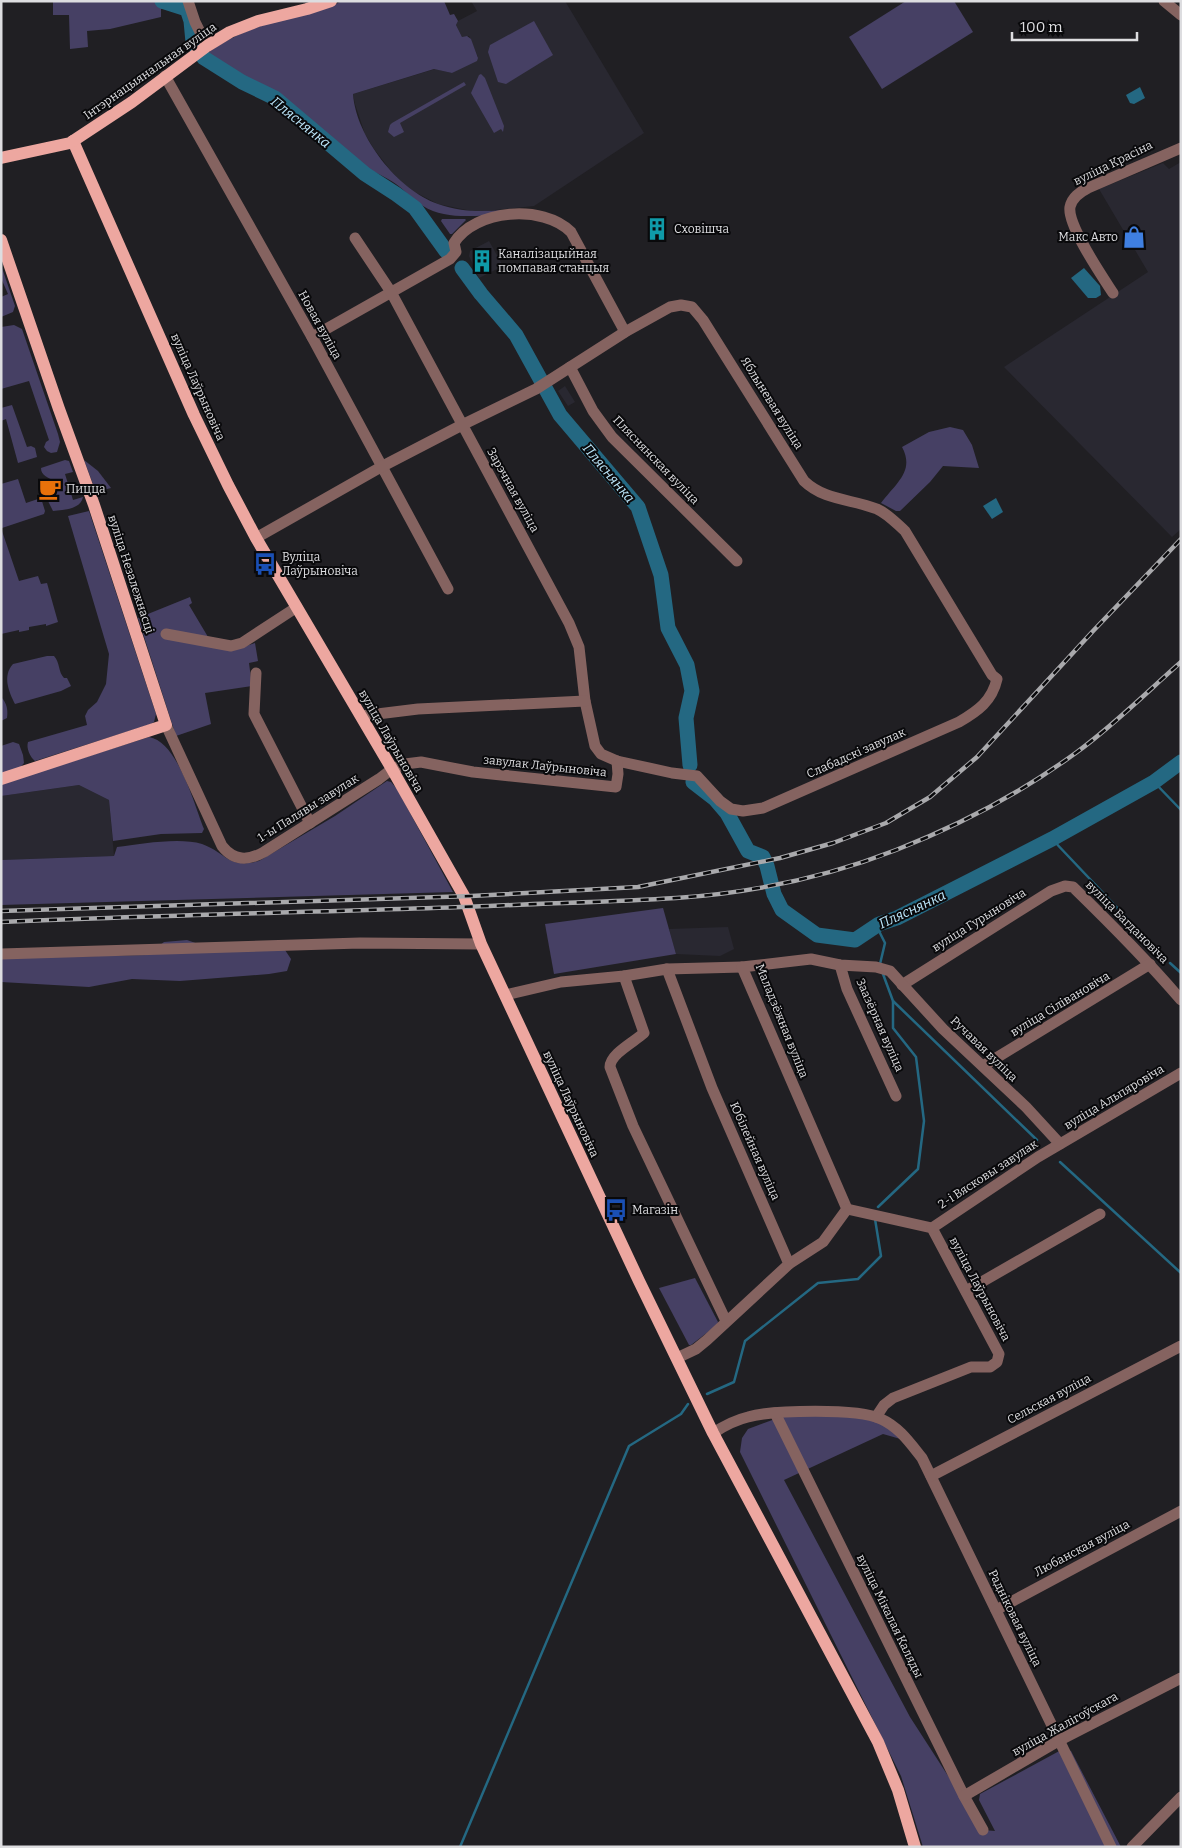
<svg xmlns="http://www.w3.org/2000/svg" width="1182" height="1848" font-family="Bitter,serif">
<style>
.built{fill:#292831}
.green{fill:#464064}
.water{fill:#246882}
.lines{fill:none;stroke-linecap:round;stroke-linejoin:round}
.stream{stroke:#246882;stroke-width:2.5}
.river{stroke:#246882;stroke-width:15}
.minor{stroke:#856360;stroke-width:11}
.major{stroke:#eda7a0;stroke-width:12}
.rail-casing{stroke:#a9a9ac;stroke-width:4.5}
.rail{stroke:#09090b;stroke-width:2.5;stroke-dasharray:8;stroke-linecap:butt}
.labels{text-anchor:middle;stroke-width:4;stroke-linejoin:round;paint-order:stroke}
.street-label{font-size:12px;fill:#dddde0;stroke:#09090b}
.poi-label{font-size:12px;fill:#dddde0;stroke:#09090b;text-anchor:start}
.water-label{font-size:14px;font-style:italic;fill:#bce6fa;stroke:#09090b}
</style>
<rect width="100%" height="100%" fill="#201f23"/>
<!-- built -->
<g class="built">
<polygon points="471,1 565,1 644,133 534,206 476,212 438,204 407,188 391,171 374,149 365,134 355,104 353,94 435,69 452,73 478,57 469,36 462,37 456,25 458,21 477,11"/>
<polygon points="1181,162 1181,529 1172,537 1004,367 1148,272 1099,189 1163,163 1169,169"/>
<polygon points="489,241 503,266 479,278 469,256 470,251"/>
<polygon points="565,386 575,402 568,406 558,391"/>
<polygon points="79,785 109,800 114,856 1,860 1,796"/>
<polygon points="728,927 734,949 720,956 676,954 669,929"/>
</g>
<!-- green -->
<g class="green">
<path d="M53 1H186L200 43 196 46C191 38 190 20 187 9L173 5 161 9V17L110 29 87 31 88 47 70 49 69 15H53Z"/>
<path d="M342 1H444L450 15 454 14 458 21 456 25 462 37 467 36 471 39 478 58 477 61 452 73 434 69 353 94C356 137 398 190 438 204 460 212 481 212 503 210L502 214C477 216 445 220 423 206 412 200 404 189 393 182 381 174 368 170 356 162L353 164 275 98 242 82 203 57C239 27 286 19 330 7Z"/>
<polygon points="906,1 954,1 973,32 882,89 849,37"/>
<polygon points="534,21 553,55 506,84 498,82 488,52 490,45"/>
<polygon points="481,74 485,78 504,126 503,132 501,129 494,133 471,93 479,75"/>
<polygon points="464,82 466,85 400,123 404,132 394,137 388,132 390,125 392,123"/>
<polygon points="442,219 465,219 466,220 452,234 450,234 441,221"/>
<polygon points="1,265 15,306 13,312 1,317 1,297 8,294 1,278"/>
<polygon points="14,325 22,329 58,434 60,442 57,452 51,453 47,451 44,447 46,442 49,440 29,381 1,389 1,327"/>
<polygon points="12,405 27,447 31,446 35,448 37,457 18,463 6,419 1,421 1,408"/>
<path d="M950 427 963 430 972 445 979 468 943 466 930 482 900 511H896L881 503C896 483 915 471 902 447L929 432Z"/>
<path d="M65 460 69 461 73 472 65 474 73 500 83 497C81 509 64 510 53 511L47 499 55 494 56 487 54 481C48 477 41 476 41 468Z"/>
<polygon points="84,460 98,471 111,488 96,492"/>
<polygon points="18,479 26,503 41,498 45,511 44,514 2,528 2,531 19,581 38,576 41,584 47,583 58,622 46,626 46,624 29,627 29,630 19,632 19,630 1,634 1,484"/>
<path d="M89 511 156 714 154 722 151 724 35 761C30 757 26 748 28 742L87 725 85 716 88 710 97 702 106 684 109 654 68 516Z"/>
<polygon points="190,597 192,603 189,605 214,647 243,647 255,643 258,661 249,663 252,686 205,693 211,724 176,736 138,618"/>
<path d="M47 656H54C60 662 58 672 64 678H67L71 686 61 691 15 704C9 692 2 676 13 664Z"/>
<path d="M1 697C7 703 8 710 7 718L1 721Z"/>
<path d="M149 737C178 742 194 804 204 829L202 833 161 834 113 841 109 800 79 785 1 796V784Z"/>
<polygon points="13,742 19,744 23,755 24,763 19,769 1,773 1,746"/>
<path d="M387 781 391 782 397 789 453 892 1 905V860L114 856 117 847C141 844 179 837 202 844 227 853 227 869 259 861L335 816Z"/>
<polygon points="663,908 676,954 554,974 545,924"/>
<polygon points="187,940 204,946 285,950 291,959 287,971 269,974 180,981 132,979 89,987 1,982 1,958 147,955 164,942"/>
<polygon points="695,1278 718,1322 717,1325 691,1345 689,1345 659,1288"/>
<polygon points="786,1415 874,1417 911,1442 883,1434 784,1480 910,1717 983,1830 995,1831 979,1800 980,1794 1063,1749 1071,1751 1121,1847 923,1847 901,1776 740,1452 742,1438 748,1429"/>
</g>
<!-- water -->
<g class="water">
<polygon points="1140,87 1145,98 1134,104 1130,103 1126,95"/>
<polygon points="1084,268 1100,286 1101,295 1096,298 1088,298 1071,278"/>
<polygon points="996,498 1003,512 992,519 983,506"/>
</g>
<g class="lines">
<!-- stream -->
<g class="stream">
<polyline points="1154,782 1181,810"/>
<polyline points="1052,839 1160,953"/>
<polyline points="879,924 879,931 885,943 880,964"/>
<polyline points="1170,963 1181,973"/>
<polyline points="893,1001 1037,1140"/>
<polyline points="1060,1162 1181,1273"/>
<polyline points="878,1207 918,1169 924,1121 916,1057 893,1028 893,1001 883,974"/>
<polyline points="707,1394 734,1382 745,1341 818,1283 858,1279 881,1256 875,1219"/>
<polyline points="460,1847 629,1446 681,1414 688,1404"/>
</g>
<!-- river -->
<g class="river">
<polyline points="162,1 187,9 191,21 193,42 204,58 242,82 275,98 365,174 396,194 415,208 446,251"/>
<polyline points="462,268 481,294 516,335 560,415 638,507 661,575 668,628 687,665 692,691 686,718 690,765"/>
<polyline points="693,782 715,799 727,813 748,851 763,857 767,866 774,894 782,910 817,935 855,940 879,924 897,918 1052,839 1154,782 1181,762"/>
</g>
<!-- minor -->
<g class="minor">
<polyline points="188,1 195,22 207,46"/>
<polyline points="1164,1 1181,15"/>
<polyline points="165,76 312,337 448,589"/>
<path d="M1113 293C1102 276 1067 225 1070 207 1072 197 1080 192 1088 188L1181 148"/>
<path d="M312 337 450 259 456 252 454 243C475 209 543 204 571 232L625 332"/>
<polyline points="570,367 593,411 612,437 737,561"/>
<path d="M256 538 381 467 462 425 536 389 625 332 670 307 681 305 692 307 703 320 804 481C825 501 852 499 877 509 888 514 896 523 905 531L992 675 997 679C992 701 978 711 959 722L763 808 743 811 731 809 720 801 697 776 672 773 617 761 601 754 595 746 585 701 579 647 569 623 391 292 355 238"/>
<polyline points="166,634 231,646 242,643 297,607"/>
<polyline points="256,673 254,714 310,823"/>
<polyline points="361,716 418,709 585,701"/>
<path d="M166 725 222 846C234 861 248 861 264 852L379 779 392 769 405 764 421 762 473 772 616 787 618 774 617 761"/>
<polyline points="1,954 360,943 481,944"/>
<polyline points="840,965 847,989 896,1096"/>
<polyline points="667,969 712,1088 789,1264 707,1340 696,1349 677,1358"/>
<path d="M624 976 644 1033C634 1042 610 1054 610 1067L633 1126 726 1321"/>
<path d="M902 985 1051 891 1065 886 1073 887C1110 923 1147 960 1181 1000"/>
<polyline points="505,995 561,982 624,976 667,969 742,967"/>
<polyline points="983,1066 1150,964"/>
<polyline points="847,1209 742,967 811,959 840,965 876,967 890,971 943,1029 1026,1107 1060,1144"/>
<polyline points="847,1209 932,1228 999,1354 997,1362 990,1367 971,1367 893,1398 884,1405 876,1417"/>
<polyline points="932,1228 1038,1157 1181,1073"/>
<polyline points="789,1264 823,1242 847,1209"/>
<polyline points="966,1291 1100,1214"/>
<polyline points="775,1413 964,1796 983,1830"/>
<path d="M713 1433C724 1426 735 1420 748 1417 773 1410 858 1408 881 1419 899 1427 910 1443 922 1458L1111 1847"/>
<polyline points="931,1476 1181,1346"/>
<polyline points="996,1610 1181,1511"/>
<polyline points="964,1796 1060,1740 1181,1678"/>
<polyline points="1132,1847 1181,1797"/>
</g>
<!-- major -->
<g class="major">
<polyline points="73,141 194,415 228,485 256,538 392,769 464,896 481,944 639,1281 713,1433 878,1742 898,1790 915,1847"/>
<polyline points="1,158 70,143 132,102 207,46 230,32 258,21 307,9 331,1"/>
<polyline points="1,240 59,409 94,505 166,725 1,779"/>
</g>
<defs>
<g id="rail">
<polyline points="1,911 471,896 638,887 780,858 833,843 886,823 930,797 977,757 1094,630 1181,539"/>
<path d="M1 922C164 915 326 912 489 906 551 903 614 902 676 898 750 893 827 877 896 850 960 825 1021 793 1077 752 1114 725 1147 692 1181 662"/>
</g>
</defs>
<!-- rail casing -->
<use href="#rail" class="rail-casing"/>
<!-- rail -->
<use href="#rail" class="rail"/>
</g>
<!-- icons -->
<defs>
<symbol id="building-bare" viewBox="-9 -9 18 18"><path d="M-4-6H4V6H1V3H-1V6H-4ZM-2.5-4.3h1.7v1.8h-1.7ZM.8-4.3h1.7v1.8H.8ZM-2.5-1h1.7V.8h-1.7ZM.8-1h1.7V.8H.8Z" fill="#0f9aa8" stroke="#09090b" stroke-width="2.5" paint-order="stroke"/></symbol>
<symbol id="shop-bare" viewBox="-9 -9 18 18"><path d="M-5-2.5h2.3a2.7 3.5 0 0 1 5.4 0H5L5.5 6h-11ZM-1.5-2.5h3a1.5 2.3 0 0 0-3 0Z" fill="#3f7fe0" stroke="#09090b" stroke-width="2.5" paint-order="stroke"/></symbol>
<symbol id="cafe-bare" viewBox="-9 -9 18 18"><path d="M-5.5-4.5H6V0H3Q3 3.5 0 3.5H-2.5Q-5.5 3.5-5.5 0ZM3-3.2v2h1.7v-2ZM-6 4.5H4V6H-6Z" fill="#e8710a" stroke="#09090b" stroke-width="2.5" paint-order="stroke"/></symbol>
<symbol id="bus-bare" viewBox="-9 -9 18 18"><path d="M-5-6H5V4H4V6H2V4H-2V6H-4V4H-5ZM-3.5-4V0h7V-4ZM-3.5 1.2v1.5H-2V1.2ZM2 1.2v1.5H3.5V1.2Z" fill="#1a4fb4" stroke="#09090b" stroke-width="2.5" paint-order="stroke"/></symbol>
</defs>
<g fill-rule="evenodd">
<use href="#building-bare" x="641" y="213" width="32" height="32"/>
<use href="#shop-bare" x="1118" y="221" width="32" height="32"/>
<use href="#building-bare" x="466" y="245" width="32" height="32"/>
<use href="#cafe-bare" x="34" y="473" width="32" height="32"/>
<use href="#bus-bare" x="249" y="548" width="32" height="32"/>
<use href="#bus-bare" x="600" y="1194" width="32" height="32"/>
</g>
<g class="labels">
<!-- street labels -->
<g class="street-label">
<text transform="translate(150 71) rotate(-35)" y="4">Інтэрнацыянальная вуліца</text>
<text transform="translate(1113 163) rotate(-26)" y="4">вуліца Красіна</text>
<text transform="translate(320 325) rotate(61)" y="4">Новая вуліца</text>
<text transform="translate(198 387) rotate(66)" y="4">вуліца Лаўрыновіча</text>
<text transform="translate(772 403) rotate(58)" y="4">Яблыневая вуліца</text>
<text transform="translate(656 460) rotate(46)" y="4">Пляснянская вуліца</text>
<text transform="translate(513 490) rotate(61)" y="4">Зарэчная вуліца</text>
<text transform="translate(131 574) rotate(72)" y="4">вуліца Незалежнасці</text>
<text transform="translate(391 741) rotate(60)" y="4">вуліца Лаўрыновіча</text>
<text transform="translate(856 753) rotate(-24)" y="4">Слабадскі завулак</text>
<text transform="translate(545 766) rotate(6)" y="4">завулак Лаўрыновіча</text>
<text transform="translate(308 808) rotate(-32)" y="4">1-ы Палявы завулак</text>
<text transform="translate(979 920) rotate(-32)" y="4">вуліца Гурыновіча</text>
<text transform="translate(1127 922) rotate(45)" y="4">вуліца Багдановіча</text>
<text transform="translate(1060 1004) rotate(-31)" y="4">вуліца Сілівановіча</text>
<text transform="translate(782 1021) rotate(68)" y="4">Маладзёжная вуліца</text>
<text transform="translate(880 1025) rotate(66)" y="4">Заазёрная вуліца</text>
<text transform="translate(984 1049) rotate(44)" y="4">Ручавая вуліца</text>
<text transform="translate(1114 1097) rotate(-31)" y="4">вуліца Альпяровіча</text>
<text transform="translate(571 1104) rotate(65)" y="4">вуліца Лаўрыновіча</text>
<text transform="translate(755 1151) rotate(66)" y="4">Юбілейная вуліца</text>
<text transform="translate(988 1174) rotate(-33)" y="4">2-і Вясковы завулак</text>
<text transform="translate(980 1289) rotate(62)" y="4">вуліца Лаўрыновіча</text>
<text transform="translate(1049 1399) rotate(-28)" y="4">Сельская вуліца</text>
<text transform="translate(1082 1548) rotate(-28)" y="4">Любанская вуліца</text>
<text transform="translate(890 1616) rotate(64)" y="4">вуліца Мікалая Каляды</text>
<text transform="translate(1015 1618) rotate(64)" y="4">Радніковая вуліца</text>
<text transform="translate(1065 1724) rotate(-29)" y="4">вуліца Жалігоўскага</text>
</g>
<!-- poi labels -->
<g class="poi-label">
<text x="674" y="233">Сховішча</text>
<text x="1118" y="241" text-anchor="end">Макс Авто</text>
<text x="498" y="258">Каналізацыйная<tspan x="498" dy="14">помпавая станцыя</tspan></text>
<text x="66" y="493">Пицца</text>
<text x="282" y="561">Вуліца<tspan x="282" dy="14">Лаўрыновіча</tspan></text>
<text x="632" y="1214">Магазін</text>
</g>
<!-- water labels -->
<g class="water-label">
<text transform="translate(301 122) rotate(39)" y="5">Пляснянка</text>
<text transform="translate(609 473) rotate(50)" y="5">Пляснянка</text>
<text transform="translate(912 909) rotate(-25)" y="5">Пляснянка</text>
</g>
</g>
<!-- border -->
<rect width="1182" height="1848" fill="none" stroke="#dddde0" stroke-width="5"/>
<!-- scale -->
<path d="M1012 32v8h125v-8" fill="none" stroke="#dddde0" stroke-width="2.5"/>
<text x="1020" y="32" font-size="15" fill="#dddde0" stroke="#09090b" stroke-width="4" paint-order="stroke">100 m</text>
</svg>
